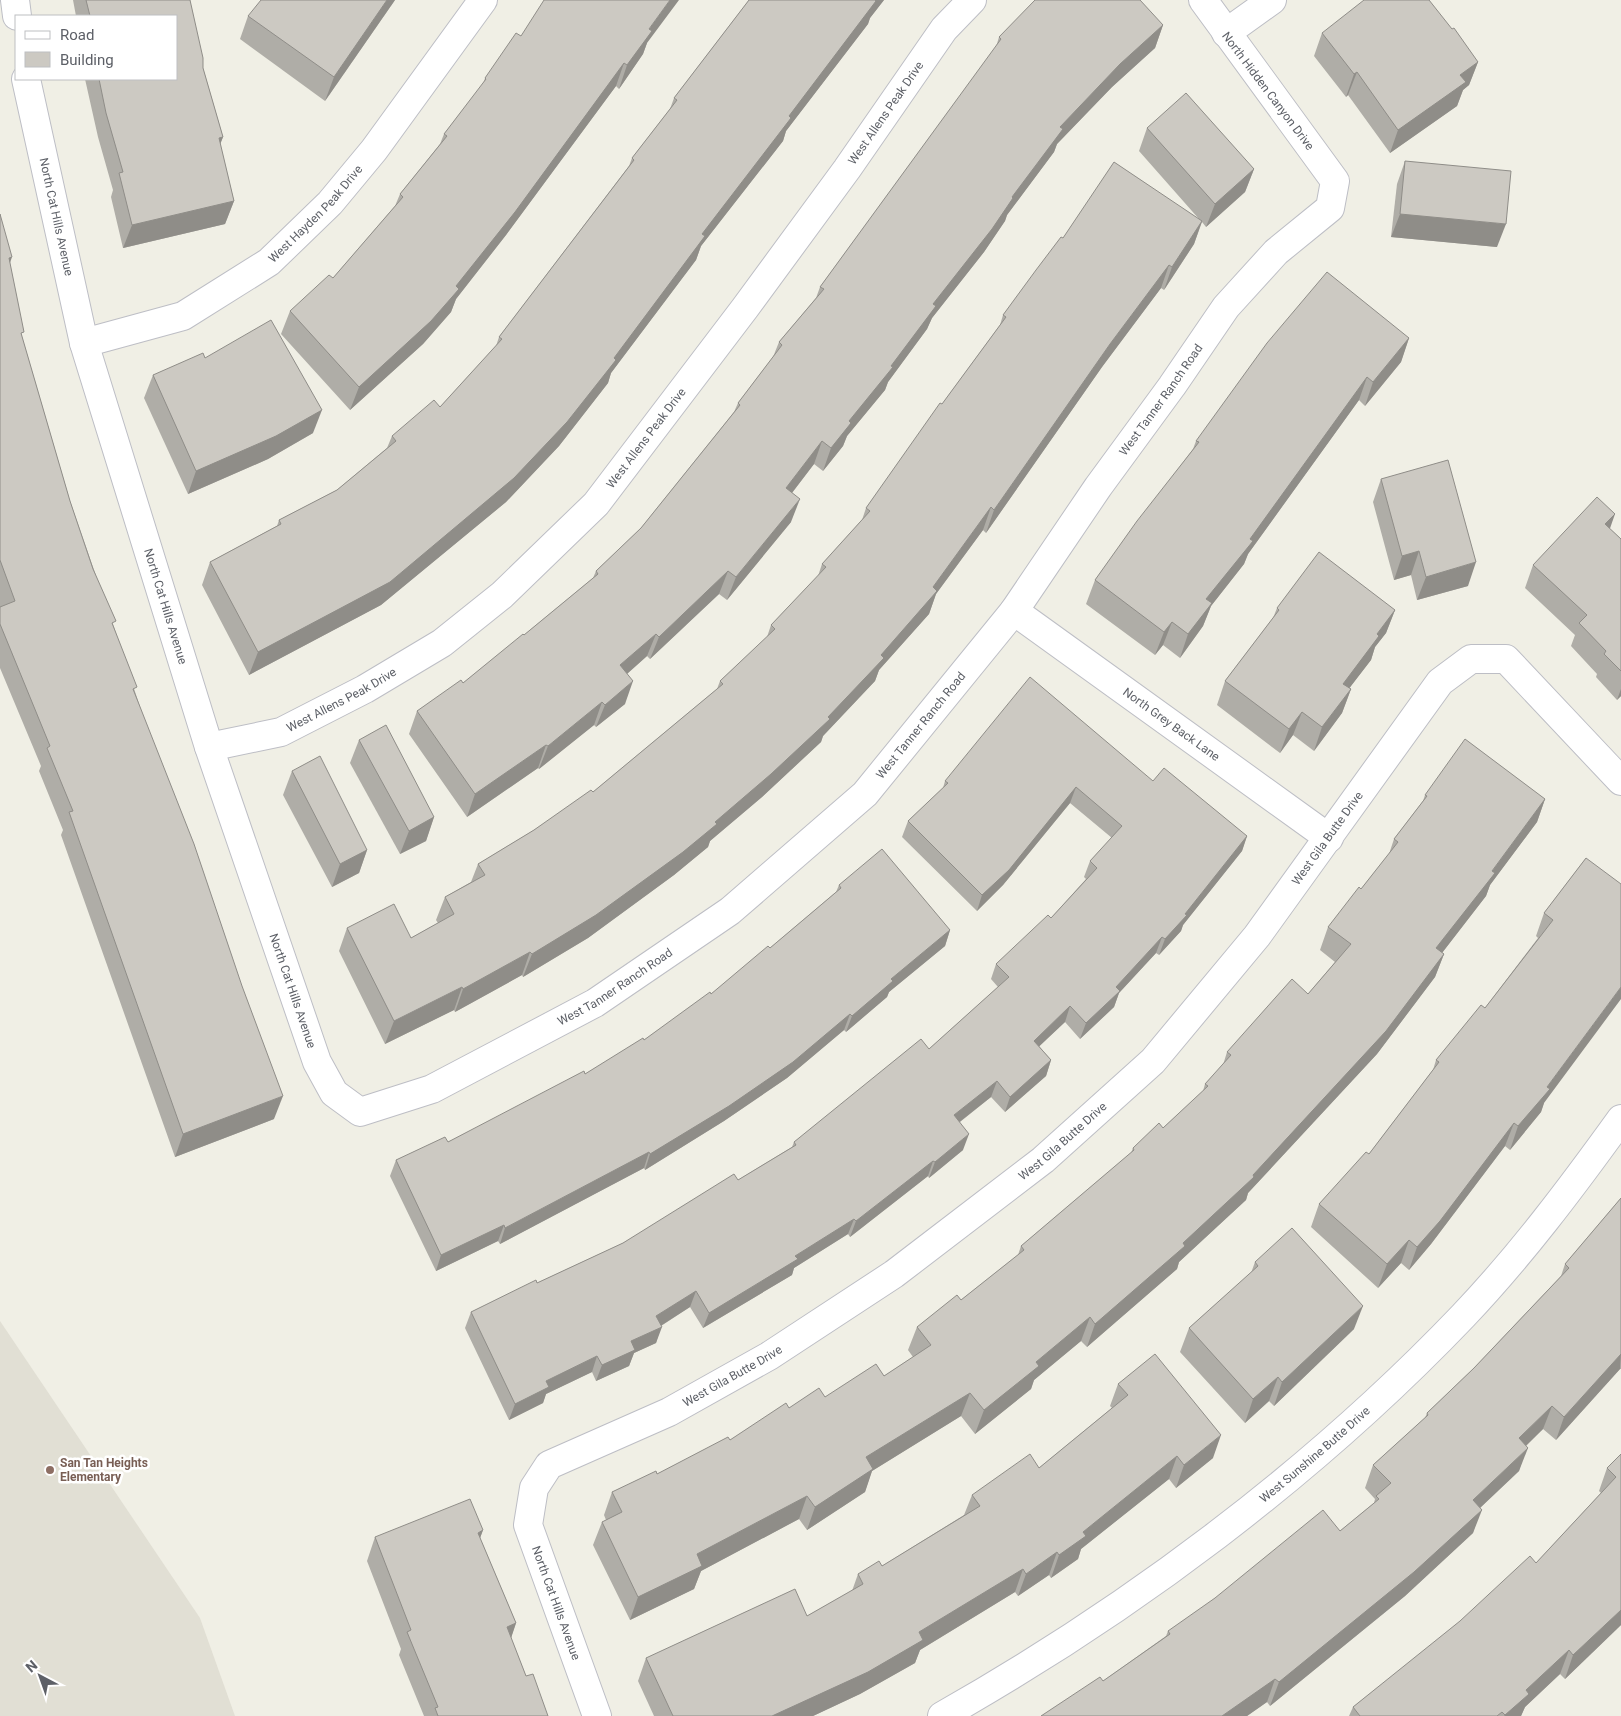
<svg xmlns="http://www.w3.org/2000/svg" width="1621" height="1716" font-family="Roboto,sans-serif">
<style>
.education{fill:#e1dfd4}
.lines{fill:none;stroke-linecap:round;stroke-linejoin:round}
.minor-casing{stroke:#bdbec5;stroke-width:30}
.minor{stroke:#fff;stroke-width:28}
.wall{fill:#afada7}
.shaded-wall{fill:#8f8d88}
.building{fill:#ccc9c2;stroke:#8f8d88}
.education-dot{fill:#8d6e63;stroke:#fff;stroke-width:2}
.labels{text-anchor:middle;stroke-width:5;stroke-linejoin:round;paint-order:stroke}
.street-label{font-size:12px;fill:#5d6067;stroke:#fff}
.education-label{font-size:12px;font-weight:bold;fill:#785e54;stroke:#fff;text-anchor:start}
</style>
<rect width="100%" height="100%" fill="#f0efe5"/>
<!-- education -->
<polygon class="education" points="0,1321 200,1618 235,1716 0,1716"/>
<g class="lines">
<defs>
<g id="minor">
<polyline points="15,0 17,16"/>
<polyline points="1226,33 1272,0"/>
<path id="s1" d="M26 79 84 343 209 747 317 1062 334 1093 360 1112 432 1089 595 1003 730 911 865 794 1014 611 1098 487 1172 386 1226 307 1276 252 1330 208 1335 181 1203 0"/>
<path id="s2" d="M84 343 183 316 269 262 330 203 374 150 483 0"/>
<path id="s3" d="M1014 611 1329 838"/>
<path id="s4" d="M209 747 281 732 365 689 442 643 502 595 596 504 745 308 847 169 944 29 972 0"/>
<path id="s5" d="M597 1716 528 1525 534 1488 549 1465 669 1412 769 1356 894 1274 1043 1160 1153 1061 1257 936 1440 682 1471 659H1506L1621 781"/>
<path id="s6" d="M942 1716C1131 1609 1313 1473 1463 1316 1521 1255 1572 1187 1621 1119"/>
</g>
</defs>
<!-- minor casing -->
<use href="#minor" class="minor-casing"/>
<!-- minor -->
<use href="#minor" class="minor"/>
</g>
<!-- wall -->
<g class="wall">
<polygon points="73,0 190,0 203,68 223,137 220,144 234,201 225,224 123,248 111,197 113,190 98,137 85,79 176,79 176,16 76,16"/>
<polygon points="395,0 325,101 240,39 248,16"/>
<polygon points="749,0 884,0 870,18 868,24 786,131 783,141 701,246 696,260 611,373 608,383 559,446 506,502 381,605 249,675 202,585 210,562 277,526 279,520 337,490 387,448 392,436 440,407 496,346 499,337 629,166 632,158 670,109 674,98"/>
<polygon points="1163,25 1155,48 1112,87 1057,144 1054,152 1007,215 1005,221 984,252 932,318 927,329 888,382 885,390 847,436 843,446 823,471 814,464 792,493 791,522 727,600 719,594 650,659 647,656 627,674 625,704 596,727 594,725 539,769 538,768 467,817 409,734 417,711 463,683 524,635 593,578 596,571 641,528 734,412 738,403 773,357 779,342 816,298 820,287 996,47 999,37"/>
<polygon points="1322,33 1478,62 1469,85 1463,90 1457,106 1390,153 1348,95 1346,97 1314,56"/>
<polygon points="521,36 647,43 643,54 619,89 616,86 506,235 456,299 451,312 423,344 350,410 281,334 290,311 333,278 395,206 400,194 440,144 444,134 483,84 485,78"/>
<polygon points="1147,128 1254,169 1245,192 1206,227 1202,222 1194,244 1164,290 1161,288 1102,367 986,533 983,530 936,594 929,614 879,670 875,681 823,736 821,742 762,797 710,841 708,847 674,875 588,938 523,977 522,975 455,1012 454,1010 385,1044 339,951 347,928 411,938 438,923 436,920 445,897 471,882 478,864 534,830 593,792 717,689 720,681 767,637 771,625 818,576 822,564 862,520 866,508 1000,325 1003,315 1063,238 1199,219 1139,151"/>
<polygon points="1405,161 1497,247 1391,237 1397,184"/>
<polygon points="0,214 10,264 22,337 70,501 114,627 274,1119 175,1157 61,835 63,830 39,771 41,766 0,668"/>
<polygon points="1409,338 1401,362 1365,406 1359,400 1248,554 1244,564 1211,606 1203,626 1180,658 1163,645 1155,655 1086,604 1095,580 1193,449 1196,441"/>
<polygon points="205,358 313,433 268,459 188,494 144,398 153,375"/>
<polygon points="1381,479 1468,586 1417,600 1411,575 1394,580 1373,502"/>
<polygon points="1610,529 1621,539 1621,696 1617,700 1596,677 1597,674 1571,646 1575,635 1525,588 1533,565"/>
<polygon points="1277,608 1395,610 1386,633 1375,647 1371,660 1349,688 1351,689 1342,713 1314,751 1293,735 1280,753 1217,705 1225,681 1273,618"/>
<polygon points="359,740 434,817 426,841 400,854 350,763"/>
<polygon points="292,771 367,850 359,873 332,887 283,795"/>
<polygon points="945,781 1153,781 1247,836 1242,851 1183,925 1181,931 1159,955 1156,953 1119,993 1114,1007 1080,1039 1065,1022 1039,1046 1051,1060 1046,1076 1005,1112 991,1097 960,1122 963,1150 929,1178 928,1176 850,1237 848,1234 794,1268 792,1275 703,1328 690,1307 661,1326 656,1343 634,1353 629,1366 596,1381 592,1372 546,1394 543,1403 509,1420 465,1328 471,1312 537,1283 623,1243 738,1180 792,1147 794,1142 929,1049 998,987 991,979 996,964 1051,918 1086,879 1084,877 1090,861 1112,838 1070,803 1003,885 977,911 902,837 908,821 943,788"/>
<polygon points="1425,795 1545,799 1537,822 1490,885 1486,896 1442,953 1444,954 1435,977 1377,1054 1248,1193 1246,1200 1179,1262 1177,1269 1087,1347 1081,1341 1034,1380 1031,1389 975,1434 961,1416 872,1471 865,1492 807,1530 799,1519 701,1571 694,1589 630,1620 593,1545 602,1522 606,1520 604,1515 612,1492 657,1474 730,1440 789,1408 825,1397 884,1376 913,1357 908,1350 917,1327 961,1300 1018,1255 1021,1246 1131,1153 1133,1148 1163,1128 1203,1091 1205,1084 1223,1065 1227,1052 1308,994 1335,962 1320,950 1328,927 1361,889 1389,854 1394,839 1423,801"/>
<polygon points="1586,858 1544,1103 1541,1112 1510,1150 1505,1146 1431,1244 1409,1270 1401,1263 1378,1288 1311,1227 1319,1204 1369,1154 1433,1070 1436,1060 1485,1008 1538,938 1536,936 1544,913"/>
<polygon points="839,885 950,930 945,946 889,992 887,997 846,1032 844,1030 787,1078 724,1121 645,1170 644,1168 500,1244 498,1241 436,1271 390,1176 396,1160 448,1142 585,1074 644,1040 711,994 770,948 836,892"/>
<polygon points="1621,1198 1621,1369 1620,1369 1556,1440 1543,1429 1526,1446 1519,1471 1480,1508 1473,1533 1405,1596 1270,1706 1267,1702 1247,1716 1041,1716 1103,1681 1166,1636 1168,1631 1340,1531 1374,1503 1375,1499 1365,1488 1373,1465 1425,1418 1427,1413 1474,1368 1561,1276 1565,1264"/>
<polygon points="1255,1262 1354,1329 1274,1406 1269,1401 1245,1423 1180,1352 1189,1328 1251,1273"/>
<polygon points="1118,1384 1213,1458 1176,1488 1169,1479 1081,1549 1078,1559 1051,1578 1049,1575 1018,1596 1015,1592 920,1650 915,1663 860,1694 813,1716 654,1716 638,1681 646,1658 807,1616 852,1591 858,1574 882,1566 964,1515 972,1495 1039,1468 1112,1408 1110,1406"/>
<polygon points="1621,1454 1621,1625 1565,1679 1560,1674 1525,1707 1521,1716 1349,1716 1353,1707 1536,1563 1601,1493 1599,1491 1607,1468"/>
<polygon points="483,1530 480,1538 516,1623 511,1638 526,1676 548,1716 424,1716 399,1655 401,1649 367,1561 375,1537"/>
</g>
<!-- shaded-wall -->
<g class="shaded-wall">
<polygon points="387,0 395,0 325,101 334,77"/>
<polygon points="670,0 679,0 647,43 643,54 619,89 627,65 649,29"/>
<polygon points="874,0 884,0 870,18 868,24 786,131 783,141 701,246 696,260 611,373 608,383 559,446 506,502 381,605 249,675 258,652 614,358 702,234"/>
<polygon points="1163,25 1155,48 1112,87 1057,144 1054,152 1007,215 1005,221 984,252 932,318 927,329 888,382 885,390 847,436 843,446 823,471 831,448 849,421 891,366 933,304 1012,197 1060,127 1120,64"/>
<polygon points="1478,62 1469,85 1463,90 1457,106 1390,153 1398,130 1460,75"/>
<polygon points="624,63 616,86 506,235 456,299 451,312 423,344 350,410 359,387 456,286"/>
<polygon points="1357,72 1348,95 1346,97 1354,74"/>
<polygon points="223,137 214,160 219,138"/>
<polygon points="1254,169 1245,192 1206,227 1215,204"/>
<polygon points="234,201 225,224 123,248 132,225"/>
<polygon points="1400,214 1506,224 1497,247 1391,237"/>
<polygon points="1202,221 1194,244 1164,290 1172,267"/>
<polygon points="12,257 4,280 9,258"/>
<polygon points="1169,265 1161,288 1102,367 986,533 994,510 1110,344"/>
<polygon points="1409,338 1401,362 1365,406 1373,382"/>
<polygon points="1367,377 1359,400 1248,554 1244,564 1211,606 1203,626 1180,658 1188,634 1206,599"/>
<polygon points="322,410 313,433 268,459 188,494 196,471"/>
<polygon points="822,441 814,464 778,511 786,488"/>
<polygon points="800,499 791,522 727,600 736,577"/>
<polygon points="991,507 983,530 936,594 929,614 879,670 875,681 823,736 821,742 762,797 710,841 708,847 674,875 588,938 523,977 532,954 715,822 828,717 881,655 933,587"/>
<polygon points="1615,514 1607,537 1605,524"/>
<polygon points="1419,551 1411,575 1394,580 1402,556"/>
<polygon points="1476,562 1468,586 1417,600 1426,577"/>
<polygon points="728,571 719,594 650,659 659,637"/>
<polygon points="1395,610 1386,633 1375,647 1371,660 1335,707 1343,684 1377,634"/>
<polygon points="1172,622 1163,645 1155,655 1164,632"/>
<polygon points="656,634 647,656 611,688 620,665"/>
<polygon points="633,681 625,704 596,727 605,705"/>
<polygon points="1351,689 1342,713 1314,751 1322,727"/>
<polygon points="1621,689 1621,696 1617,700"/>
<polygon points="602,702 594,725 539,769 548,746"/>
<polygon points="1302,712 1293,735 1280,753 1289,729"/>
<polygon points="546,745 538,768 467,817 475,794"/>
<polygon points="1076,787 1070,803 1003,885 977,911 982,895"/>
<polygon points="1545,799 1537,822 1490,885 1486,896 1428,971 1436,948"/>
<polygon points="434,817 426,841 400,854 409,831"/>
<polygon points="1247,836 1242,851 1183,925 1181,931 1159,955 1165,939"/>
<polygon points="367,850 359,873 332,887 340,864"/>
<polygon points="950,930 945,946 889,992 887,997 846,1032 852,1016 891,979"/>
<polygon points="1162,937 1156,953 1119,993 1114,1007 1080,1039 1086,1023 1116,987"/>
<polygon points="530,952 522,975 455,1012 463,989"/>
<polygon points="1444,954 1435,977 1377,1054 1248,1193 1246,1200 1179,1262 1177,1269 1087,1347 1095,1324 1253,1175"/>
<polygon points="462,987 454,1010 385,1044 394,1021"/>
<polygon points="1621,987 1621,999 1544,1103 1541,1112 1510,1150 1518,1126"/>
<polygon points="1070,1006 1065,1022 1028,1057 1034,1041"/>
<polygon points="850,1014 844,1030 787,1078 724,1121 645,1170 650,1154"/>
<polygon points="1051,1060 1046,1076 1005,1112 1010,1097"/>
<polygon points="997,1081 991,1097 948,1131 954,1115"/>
<polygon points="283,1096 274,1119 175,1157 183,1134"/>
<polygon points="1514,1123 1505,1146 1431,1244 1409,1270 1417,1247"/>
<polygon points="969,1134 963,1150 929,1178 935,1162"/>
<polygon points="649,1152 644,1168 500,1244 505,1228"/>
<polygon points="933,1161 928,1176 850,1237 856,1221"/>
<polygon points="854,1219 848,1234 794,1268 792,1275 703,1328 709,1313 795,1256"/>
<polygon points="504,1225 498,1241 436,1271 441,1255"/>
<polygon points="1409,1240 1401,1263 1378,1288 1387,1264"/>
<polygon points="696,1291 690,1307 651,1332 656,1316"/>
<polygon points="1363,1306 1354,1329 1274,1406 1282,1382"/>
<polygon points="1090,1317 1081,1341 1034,1380 1031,1389 975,1434 984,1410 1036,1362"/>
<polygon points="662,1327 656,1343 634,1353 629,1366 596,1381 602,1365 631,1341"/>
<polygon points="1621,1354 1620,1369 1556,1440 1564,1417"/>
<polygon points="597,1356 592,1372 546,1394 543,1403 509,1420 515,1404 546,1381"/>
<polygon points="1278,1377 1269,1401 1245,1423 1253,1399"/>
<polygon points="970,1393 961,1416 872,1471 865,1492 807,1530 815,1507 866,1457"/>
<polygon points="1552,1406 1543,1429 1510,1461 1519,1438"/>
<polygon points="1221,1435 1213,1458 1176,1488 1184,1465"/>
<polygon points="1528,1448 1519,1471 1464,1523 1473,1500"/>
<polygon points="1177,1456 1169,1479 1081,1549 1078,1559 1051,1578 1059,1555 1083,1532"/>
<polygon points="807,1496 799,1519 701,1571 694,1589 630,1620 638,1597 697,1554"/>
<polygon points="1482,1510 1473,1533 1405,1596 1270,1706 1279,1682"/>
<polygon points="483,1530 474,1554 478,1533"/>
<polygon points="1057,1552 1049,1575 1018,1596 1026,1574"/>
<polygon points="1023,1569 1015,1592 920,1650 915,1663 860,1694 813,1716 772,1716 919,1632"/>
<polygon points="1621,1610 1621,1625 1565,1679 1573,1655"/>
<polygon points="516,1623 508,1647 507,1627"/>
<polygon points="1569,1650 1560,1674 1525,1707 1521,1716 1504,1716 1526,1690"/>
<polygon points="1275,1679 1267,1702 1247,1716 1222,1716"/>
</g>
<!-- building -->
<g class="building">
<polygon points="86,0 190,0 203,58 203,68 223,137 219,138 234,201 132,225 119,173 123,172 106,113 99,79 176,79 176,16 90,16"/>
<polygon points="261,0 387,0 334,77 248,16"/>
<polygon points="544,0 670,0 649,29 652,31 627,65 624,63 515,212 456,286 459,289 431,321 359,387 290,311 329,275 333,278 403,197 400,194 447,136 444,134 486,79 485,78 516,33 521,36"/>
<polygon points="749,0 875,0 876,1 789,116 791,118 702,234 705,236 614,358 616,360 567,422 514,478 390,582 258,652 210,562 281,524 279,520 337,490 396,441 392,436 434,400 440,407 502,339 499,337 634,160 632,158 677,100 674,98"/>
<polygon points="1035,0 1140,0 1163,25 1120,64 1060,127 1063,129 1012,197 1013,198 992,229 933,304 936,306 891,366 893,367 849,421 851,423 831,448 822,441 786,488 800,499 736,577 728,571 659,637 656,634 620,665 633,681 605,705 602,702 548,746 546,745 475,794 417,711 461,680 463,683 523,634 524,635 598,574 596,571 641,528 740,405 738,403 782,345 779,342 824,289 820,287 1001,39 999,37"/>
<polygon points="1364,0 1429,0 1452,29 1454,28 1478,62 1460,75 1466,82 1398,130 1357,72 1354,74 1322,33"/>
<polygon points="1186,93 1254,169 1215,204 1147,128"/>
<polygon points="1405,161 1511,171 1506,224 1400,214"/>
<polygon points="1114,162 1202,221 1172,267 1169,265 1110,344 994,510 991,507 933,587 937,591 881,655 884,658 828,717 830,719 771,774 715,822 717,824 683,852 596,915 532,954 530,952 463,989 462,987 394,1021 347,928 394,904 411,938 454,914 445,897 485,875 478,864 534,830 591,790 593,792 723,684 720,681 775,629 771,625 826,567 822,564 870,511 866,508 940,403 942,404 1006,317 1003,315 1036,270 1061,237 1063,238"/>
<polygon points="0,214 12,257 9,258 24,332 21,333 70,501 93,569 116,621 112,623 137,687 133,689 194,844 242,986 283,1096 183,1134 69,812 73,811 47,748 50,746 0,624 0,607 15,601 0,560"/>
<polygon points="1327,272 1409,338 1373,382 1367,377 1250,539 1253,541 1206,599 1212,603 1188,634 1172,622 1164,632 1095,580 1137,521 1199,442 1196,441 1267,343"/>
<polygon points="271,320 322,410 276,436 196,471 153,375 203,353 205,358"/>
<polygon points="1448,460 1476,562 1426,577 1419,551 1402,556 1381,479"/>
<polygon points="1597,497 1615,514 1605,524 1621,539 1621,671 1604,654 1606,651 1579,623 1587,615 1533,565"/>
<polygon points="1319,552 1395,610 1377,634 1379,636 1343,684 1351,689 1322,727 1302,712 1289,729 1225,681 1279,610 1277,608"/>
<polygon points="1030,677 1153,781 1164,768 1247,836 1185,914 1187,915 1165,939 1162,937 1116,987 1120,991 1086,1023 1070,1006 1034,1041 1051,1060 1010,1097 997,1081 954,1115 969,1134 935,1162 933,1161 856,1221 854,1219 795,1256 798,1259 709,1313 696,1291 656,1316 662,1327 631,1341 635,1350 602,1365 597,1356 546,1381 549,1387 515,1404 471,1312 536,1280 537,1283 623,1243 734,1174 738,1180 796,1145 794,1142 921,1039 929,1049 1009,977 996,964 1048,915 1051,918 1097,868 1090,861 1122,826 1076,787 1009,870 982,895 908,821 948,783 945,781"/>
<polygon points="386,725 434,817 409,831 359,740"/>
<polygon points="1465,739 1545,799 1492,871 1495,873 1436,948 1444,954 1386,1031 1253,1175 1254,1177 1183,1243 1185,1246 1095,1324 1090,1317 1036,1362 1039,1366 984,1410 970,1393 866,1457 873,1469 815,1507 807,1496 697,1554 702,1566 638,1597 602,1522 622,1512 612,1492 656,1471 657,1474 728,1437 730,1440 786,1403 789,1408 819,1388 825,1397 876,1364 884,1376 931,1345 917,1327 957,1295 961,1300 1024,1250 1021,1246 1134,1150 1133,1148 1159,1123 1163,1128 1208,1086 1205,1084 1231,1055 1227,1052 1292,979 1308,994 1351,944 1328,927 1359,887 1361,889 1398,842 1394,839 1427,796 1425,795"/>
<polygon points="320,756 367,850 340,864 292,771"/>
<polygon points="882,849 950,930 891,979 893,981 852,1016 850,1014 793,1062 729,1106 650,1154 649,1152 505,1228 504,1225 441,1255 396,1160 445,1137 448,1142 584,1071 585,1074 643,1038 644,1040 710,992 711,994 768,946 770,948 841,888 839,885"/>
<polygon points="1586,858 1621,884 1621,987 1547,1087 1550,1089 1518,1126 1514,1123 1440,1221 1417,1247 1409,1240 1387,1264 1319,1204 1366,1152 1369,1154 1439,1062 1436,1060 1481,1005 1485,1008 1553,920 1544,913"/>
<polygon points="1621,1198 1621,1354 1564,1417 1552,1406 1519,1438 1528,1448 1473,1500 1482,1510 1414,1572 1279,1682 1275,1679 1222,1716 1041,1716 1100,1677 1103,1681 1170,1634 1168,1631 1215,1598 1323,1510 1340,1531 1379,1499 1376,1496 1391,1483 1373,1465 1428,1415 1427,1413 1474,1368 1569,1268 1565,1264"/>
<polygon points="1292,1228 1363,1306 1282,1382 1278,1377 1253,1399 1189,1328 1258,1266 1255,1262"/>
<polygon points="1155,1354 1221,1435 1184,1465 1177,1456 1083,1532 1086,1536 1059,1555 1057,1552 1026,1574 1023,1569 919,1632 923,1640 868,1672 772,1716 673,1716 646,1658 795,1589 807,1616 863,1584 858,1574 879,1561 882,1566 980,1506 972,1495 1030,1454 1039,1468 1128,1395 1118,1384"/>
<polygon points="1621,1454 1621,1610 1573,1655 1569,1650 1526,1690 1529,1694 1505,1715 1502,1712 1497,1716 1360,1716 1353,1707 1460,1621 1530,1556 1536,1563 1616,1477 1607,1468"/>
<polygon points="470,1499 483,1530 478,1533 516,1623 507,1627 526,1676 533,1674 548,1716 438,1716 435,1708 438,1707 407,1632 411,1630 375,1537"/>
</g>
<!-- markers -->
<circle class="education-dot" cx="50" cy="1470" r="5"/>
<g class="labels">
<!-- street labels -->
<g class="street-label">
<text transform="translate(1268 91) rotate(53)" y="4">North Hidden Canyon Drive</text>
<text dy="4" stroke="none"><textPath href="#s4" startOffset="952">West Allens Peak Drive</textPath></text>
<text dy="4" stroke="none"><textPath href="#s2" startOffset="271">West Hayden Peak Drive</textPath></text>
<text dy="4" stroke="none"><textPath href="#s1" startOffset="141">North Cat Hills Avenue</textPath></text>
<text dy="4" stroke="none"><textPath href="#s1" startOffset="2189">West Tanner Ranch Road</textPath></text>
<text dy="4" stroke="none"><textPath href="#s4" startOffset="548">West Allens Peak Drive</textPath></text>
<text dy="4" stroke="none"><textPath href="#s1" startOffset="546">North Cat Hills Avenue</textPath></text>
<text dy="4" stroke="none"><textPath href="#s4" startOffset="142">West Allens Peak Drive</textPath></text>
<text dy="4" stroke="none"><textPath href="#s1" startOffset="1784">West Tanner Ranch Road</textPath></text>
<text dy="4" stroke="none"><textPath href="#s3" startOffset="194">North Grey Back Lane</textPath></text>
<text dy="4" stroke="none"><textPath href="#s5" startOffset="1282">West Gila Butte Drive</textPath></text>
<text dy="4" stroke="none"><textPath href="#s1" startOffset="1379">West Tanner Ranch Road</textPath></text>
<text dy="4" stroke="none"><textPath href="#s1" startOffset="951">North Cat Hills Avenue</textPath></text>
<text dy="4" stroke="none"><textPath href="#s5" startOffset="878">West Gila Butte Drive</textPath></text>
<text dy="4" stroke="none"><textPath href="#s5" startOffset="472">West Gila Butte Drive</textPath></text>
<text dy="4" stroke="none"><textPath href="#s6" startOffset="456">West Sunshine Butte Drive</textPath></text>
<text transform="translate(556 1603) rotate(70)" y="4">North Cat Hills Avenue</text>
</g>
<!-- education labels -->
<g class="education-label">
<text x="60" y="1467">San Tan Heights<tspan x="60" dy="14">Elementary</tspan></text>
</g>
</g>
<!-- legend -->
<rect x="15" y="15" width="162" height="65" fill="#ffffff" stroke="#bebfc2"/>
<rect x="25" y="31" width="25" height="8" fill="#ffffff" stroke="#bebfc2"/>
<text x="60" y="40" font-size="15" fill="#5d6067">Road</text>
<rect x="25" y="52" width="25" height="15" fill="#ccc9c2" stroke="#bebfc2"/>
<text x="60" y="65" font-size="15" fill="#5d6067">Building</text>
<!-- north arrow -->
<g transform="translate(40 1676) rotate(319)" stroke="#ffffff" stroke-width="4" paint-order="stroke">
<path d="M0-4L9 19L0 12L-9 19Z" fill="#5d6067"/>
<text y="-8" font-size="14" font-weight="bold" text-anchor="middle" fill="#5d6067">N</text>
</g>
</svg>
